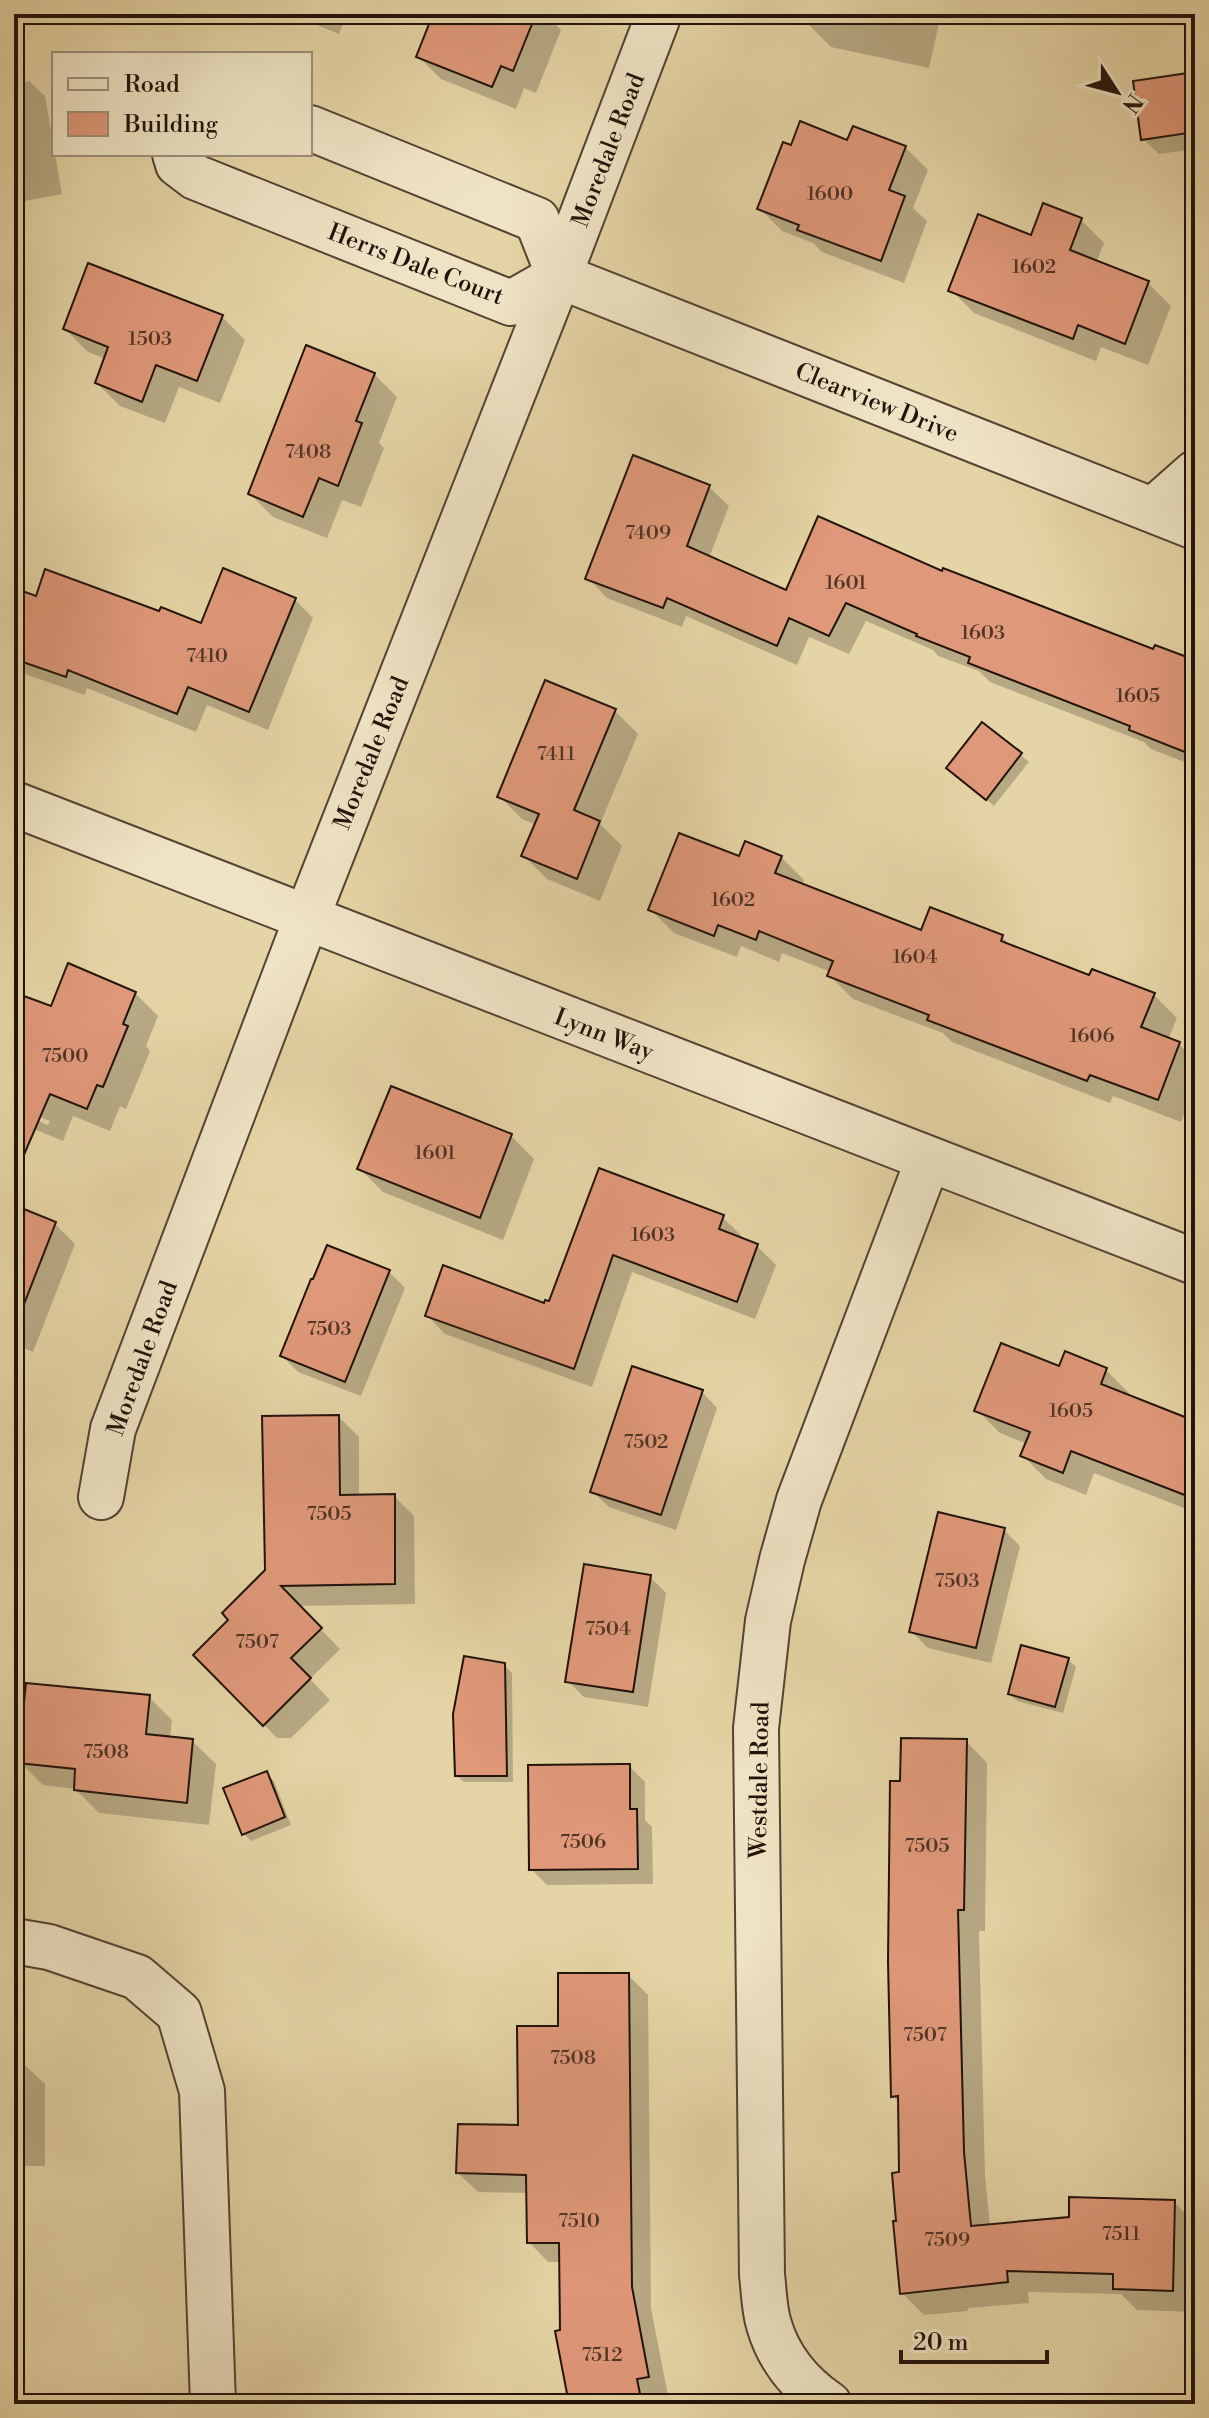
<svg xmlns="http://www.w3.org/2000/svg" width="1209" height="2418" font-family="'Libre Bodoni',serif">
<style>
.shadow{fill:#0003;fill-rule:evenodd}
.building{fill:#df9879;stroke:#21130b;stroke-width:2}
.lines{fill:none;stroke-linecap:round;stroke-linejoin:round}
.minor-casing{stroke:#524332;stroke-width:48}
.minor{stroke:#eee3c4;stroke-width:44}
.labels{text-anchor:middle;stroke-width:6;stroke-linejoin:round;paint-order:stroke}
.number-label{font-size:20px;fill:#503426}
.street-label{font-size:24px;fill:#21130b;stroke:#eee3c4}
</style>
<rect width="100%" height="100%" fill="#e5d4a5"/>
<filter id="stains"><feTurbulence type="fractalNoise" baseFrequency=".0025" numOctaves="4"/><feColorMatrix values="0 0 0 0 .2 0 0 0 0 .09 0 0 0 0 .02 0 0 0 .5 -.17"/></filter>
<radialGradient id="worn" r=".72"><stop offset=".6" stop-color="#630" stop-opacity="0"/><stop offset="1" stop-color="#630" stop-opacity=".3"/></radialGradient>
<!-- shadow -->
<g class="shadow">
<polygon points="45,14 65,14 53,23"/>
<polygon points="289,14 347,14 339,34"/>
<polygon points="435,14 552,14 550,19 561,30 536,93 524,88 516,109 441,79 418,56"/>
<polygon points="810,14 941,14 929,68 831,47 808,24"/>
<polygon points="1195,74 1195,149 1159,154 1143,139"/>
<polygon points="29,81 45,96 62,194 14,203 14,83"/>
<polygon points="848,142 905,147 928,170 913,208 927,221 904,283 822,252 813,243 782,231 759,208 792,147"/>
<polygon points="1081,220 1104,243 1096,263 1148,283 1171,306 1148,365 1101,347 1096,361 974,313 951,290 1032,238"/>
<polygon points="222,317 245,340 220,403 179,387 165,423 120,406 97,383 106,359 88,352 65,329"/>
<polygon points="374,374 397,397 379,443 384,448 361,507 342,500 327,538 273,517 250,494"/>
<polygon points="709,487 729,506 709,558 787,593 943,573 1154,651 1195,662 1195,766 1151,749 1144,742 990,682 979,671 938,656 933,650 866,621 849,654 809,637 797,665 686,616 682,627 607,598 588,578"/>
<polygon points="14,590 37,598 160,613 202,626 294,599 313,618 268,730 207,705 196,732 87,688 85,695 14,670"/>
<polygon points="615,711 638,734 600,824 622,846 600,901 547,879 524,856 537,825 522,819 499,796"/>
<polygon points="983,724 1029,762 994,806 956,775"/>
<polygon points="781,857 804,880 802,886 922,933 1002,937 1013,948 1090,978 1154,995 1177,1018 1168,1040 1179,1044 1195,1060 1195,1085 1181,1122 1113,1096 1110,1103 952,1042 943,1033 853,999 830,976 831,972 782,953 779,962 741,946 737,957 674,933 651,910 740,858"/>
<path d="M135 993 158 1016 146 1046 150 1051 126 1109 120 1106 110 1131 73 1116 63 1141 14 1121V994L52 1009ZM16 1107 50 1121 48 1125 16 1112Z"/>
<polygon points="392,1089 511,1136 534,1159 503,1240 383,1192 360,1169"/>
<polygon points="600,1171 722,1217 741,1235 740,1239 757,1246 776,1265 755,1319 632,1272 592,1387 445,1334 427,1315 550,1304"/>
<polygon points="14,1208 55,1224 75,1244 33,1352 14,1344"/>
<polygon points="389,1272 405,1288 361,1396 298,1372 282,1356 314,1282"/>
<polygon points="1066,1354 1106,1370 1129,1393 1128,1397 1195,1426 1195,1530 1185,1520 1189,1510 1094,1473 1086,1495 1046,1479 1023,1456 1027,1444 1000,1433 977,1410 1060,1369"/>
<polygon points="702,1392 717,1408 676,1530 609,1507 593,1492"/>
<polygon points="339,1417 359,1437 359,1497 394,1496 414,1516 415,1604 298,1606 340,1649 310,1679 330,1700 291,1738 277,1738 195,1655 231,1620 267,1571"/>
<polygon points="1004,1530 1020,1546 991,1663 928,1648 912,1632"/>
<polygon points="650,1577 666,1593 648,1707 584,1697 568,1681"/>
<polygon points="1068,1660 1076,1667 1063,1713 1017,1701 1010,1694"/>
<polygon points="504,1665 512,1673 513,1782 464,1782 456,1775"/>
<polygon points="149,1697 172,1720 170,1738 192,1741 216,1764 209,1825 99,1813 75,1789 43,1785 20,1762"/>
<polygon points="966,1741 987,1763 985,1931 979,1931 985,2175 990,2226 1071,2219 1174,2202 1195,2223 1194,2312 1137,2310 1121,2294 1028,2292 1029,2303 968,2308 968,2311 924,2315 902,2293 898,2223 901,2174 900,2103 893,2096 902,1783"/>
<polygon points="629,1766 645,1782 645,1820 652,1827 653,1884 547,1885 531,1869"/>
<polygon points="266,1773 274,1781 291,1825 251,1841 243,1833"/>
<polygon points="628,1975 648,1995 651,2308 668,2396 655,2398 656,2404 560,2404 571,2402 562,2332 561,2262 548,2262 529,2242 528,2193 478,2192 458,2173 520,2127 560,2028"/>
<polygon points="14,2055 45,2084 45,2166 14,2166"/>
</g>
<!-- building -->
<g class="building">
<polygon points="433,14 536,14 513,71 501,66 492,87 416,57"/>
<polygon points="1195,72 1195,132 1141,140 1133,81"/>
<polygon points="800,121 847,140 853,126 906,146 889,190 905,196 881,261 797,230 799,225 757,209 783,142 791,145"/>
<polygon points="1043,203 1082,218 1070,250 1149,281 1125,344 1078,325 1073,339 948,291 978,214 1031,235"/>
<polygon points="88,263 223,315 197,381 156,365 142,402 95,383 108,347 63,329"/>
<polygon points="306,345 375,373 356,421 362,423 338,486 319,478 303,517 248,494"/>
<polygon points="633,455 710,485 687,546 786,590 818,516 942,571 943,568 1153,649 1155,645 1195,660 1195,756 1129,730 1130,726 968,663 970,657 916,636 917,634 846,603 829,636 789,618 777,646 667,598 663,608 585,579"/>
<polygon points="223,568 296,598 249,712 188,687 177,714 68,670 66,677 14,659 14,588 36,596 45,569 159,611 161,607 201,623"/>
<polygon points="545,680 616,709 574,810 600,821 577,879 521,856 539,814 497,797"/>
<polygon points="982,722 1022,753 986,800 946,768"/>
<polygon points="679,833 739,856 745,841 782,856 775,873 921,930 930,907 1003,935 1001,941 1089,975 1092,969 1155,993 1141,1027 1180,1042 1158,1100 1090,1075 1087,1081 927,1020 929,1015 827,976 833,961 759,931 756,940 718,925 714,936 648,910"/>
<polygon points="68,963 136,992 123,1024 128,1026 103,1087 97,1085 87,1109 50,1094 14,1178 14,1021 24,996 51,1006"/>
<polygon points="391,1086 512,1134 480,1218 357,1169"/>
<polygon points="599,1168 724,1215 719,1229 758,1244 737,1302 613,1255 574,1369 425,1316 443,1265 544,1303 545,1300 549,1301"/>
<polygon points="14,1205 56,1222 17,1322 14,1322"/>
<polygon points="327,1245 390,1270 345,1382 280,1356 311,1279 313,1279"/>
<polygon points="1001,1343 1059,1366 1065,1351 1107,1368 1101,1384 1195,1421 1195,1499 1071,1451 1063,1473 1020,1456 1030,1432 974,1411"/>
<polygon points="632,1366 703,1390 661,1515 590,1492"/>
<polygon points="339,1415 340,1495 395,1494 395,1584 281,1586 322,1628 291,1658 311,1678 263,1726 193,1655 228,1620 222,1613 265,1570 262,1416"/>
<polygon points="938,1512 1005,1528 976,1648 909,1632"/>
<polygon points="584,1564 651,1575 633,1692 565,1682"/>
<polygon points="1021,1645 1069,1658 1055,1707 1008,1694"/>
<polygon points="464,1656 505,1663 507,1776 455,1776 453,1714"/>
<polygon points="26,1683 150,1695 146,1734 193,1739 187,1803 74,1790 75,1769 18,1763"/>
<polygon points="901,1738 967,1739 964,1910 958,1910 964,2152 971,2226 1069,2217 1069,2197 1175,2200 1173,2291 1113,2289 1113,2274 1007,2271 1008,2282 900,2294 893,2221 896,2221 892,2173 899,2172 898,2096 891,2097 888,1961 890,1781 900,1781"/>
<polygon points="621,1764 630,1764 630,1809 637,1809 638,1869 529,1870 528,1765"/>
<polygon points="267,1771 285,1817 242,1835 223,1788"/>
<polygon points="558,1973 629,1973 632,2287 649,2377 637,2379 642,2404 569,2404 555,2331 560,2330 559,2243 527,2243 526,2175 456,2173 458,2124 518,2125 517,2026 558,2026"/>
</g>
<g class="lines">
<defs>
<g id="minor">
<polyline points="310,128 537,220 559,276"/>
<polyline points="175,154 178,164 195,177 511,303 559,276"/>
<polyline points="559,276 1195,527"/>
<polyline points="1153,510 1195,473"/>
<polyline points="14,804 1195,1262"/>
<polyline points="101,1497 113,1429 307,917 559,276 659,14"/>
<polyline points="14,1941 49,1947 137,1977 179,2013 202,2091 213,2404"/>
<path d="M829 2404C801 2385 779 2359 769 2325 764 2309 764 2291 762 2275L756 1728 768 1621 782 1560 799 1500 928 1160"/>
</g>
</defs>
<!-- minor casing -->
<use href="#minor" class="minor-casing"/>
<!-- minor -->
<use href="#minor" class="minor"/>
</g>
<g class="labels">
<!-- number labels -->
<g class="number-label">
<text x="830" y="200">1600</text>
<text x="1034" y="273">1602</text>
<text x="150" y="345">1503</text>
<text x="308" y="458">7408</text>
<text x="648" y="539">7409</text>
<text x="846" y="589">1601</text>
<text x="983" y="639">1603</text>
<text x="207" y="662">7410</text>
<text x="1138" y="702">1605</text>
<text x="556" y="760">7411</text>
<text x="733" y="906">1602</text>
<text x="915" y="963">1604</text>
<text x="1092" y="1042">1606</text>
<text x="65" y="1062">7500</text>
<text x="435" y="1159">1601</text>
<text x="653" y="1241">1603</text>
<text x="329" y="1335">7503</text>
<text x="1071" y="1417">1605</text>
<text x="646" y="1448">7502</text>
<text x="329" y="1520">7505</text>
<text x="957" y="1587">7503</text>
<text x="608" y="1635">7504</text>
<text x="257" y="1648">7507</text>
<text x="106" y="1758">7508</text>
<text x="583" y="1848">7506</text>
<text x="927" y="1852">7505</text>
<text x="925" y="2041">7507</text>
<text x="573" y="2064">7508</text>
<text x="579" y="2227">7510</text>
<text x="1121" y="2240">7511</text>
<text x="947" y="2246">7509</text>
<text x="602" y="2361">7512</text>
</g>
<!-- street labels -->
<g class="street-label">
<text transform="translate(608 150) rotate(-69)" y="8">Moredale Road</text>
<text transform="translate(416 264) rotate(21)" y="8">Herrs Dale Court</text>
<text transform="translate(877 402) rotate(22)" y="8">Clearview Drive</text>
<text transform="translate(371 753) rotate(-68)" y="8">Moredale Road</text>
<text transform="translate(604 1034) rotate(21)" y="8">Lynn Way</text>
<text transform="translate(142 1358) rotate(-70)" y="8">Moredale Road</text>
<text transform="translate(759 1780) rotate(-89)" y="8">Westdale Road</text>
</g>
</g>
<!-- margin -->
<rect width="1209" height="2418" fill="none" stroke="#e5d4a5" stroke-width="48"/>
<rect x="16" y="16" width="1177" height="2386" fill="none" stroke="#21130b" stroke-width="4"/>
<rect x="24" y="24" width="1161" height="2370" fill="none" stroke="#21130b" stroke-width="2"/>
<!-- legend -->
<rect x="52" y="52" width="260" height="104" fill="#eee3c4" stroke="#9c907a" stroke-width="2"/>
<rect x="68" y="78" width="40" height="12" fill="#eee3c4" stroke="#9c907a" stroke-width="2"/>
<text x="124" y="92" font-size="24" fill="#21130b">Road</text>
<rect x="68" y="112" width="40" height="24" fill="#df9879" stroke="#9c907a" stroke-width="2"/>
<text x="124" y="132" font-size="24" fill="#21130b">Building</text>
<!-- north arrow -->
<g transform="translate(1117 92) rotate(126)" stroke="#eee3c4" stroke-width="6" paint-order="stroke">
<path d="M0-6L14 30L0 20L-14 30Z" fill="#21130b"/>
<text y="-12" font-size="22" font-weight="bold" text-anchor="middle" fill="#21130b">N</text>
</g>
<!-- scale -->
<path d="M901 2350v12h146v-12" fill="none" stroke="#21130b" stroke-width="4"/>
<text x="913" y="2350" font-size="24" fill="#21130b" stroke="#eee3c4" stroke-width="6" paint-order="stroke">20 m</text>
<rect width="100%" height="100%" filter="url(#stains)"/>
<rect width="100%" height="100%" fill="url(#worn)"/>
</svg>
